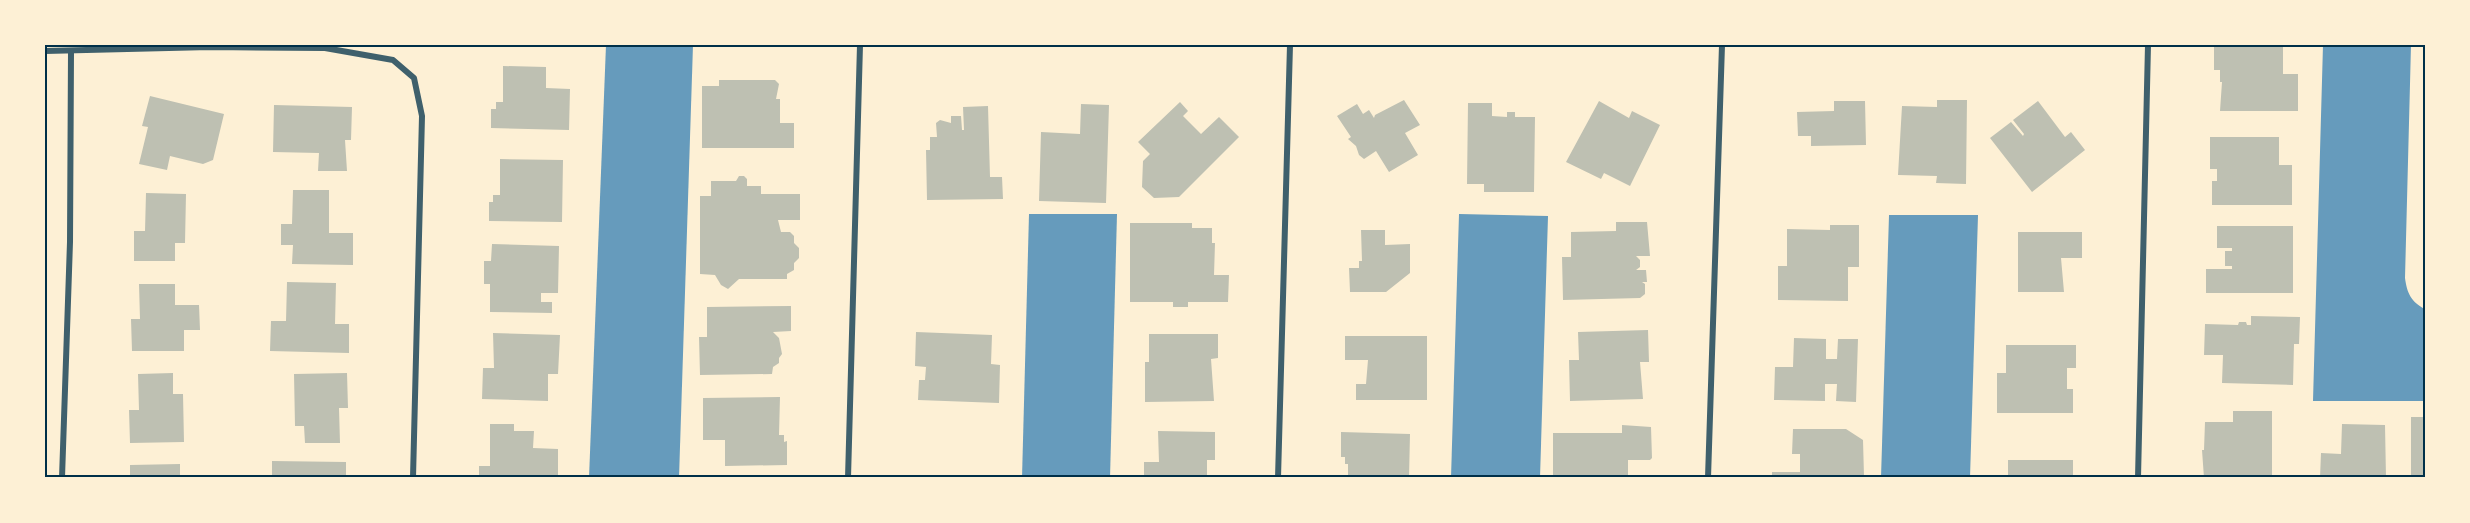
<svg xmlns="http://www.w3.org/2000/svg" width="2470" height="523" font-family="'PT Serif',serif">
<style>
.water{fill:#669bbc}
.building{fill:#bec0b2}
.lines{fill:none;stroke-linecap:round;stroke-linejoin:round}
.minor{stroke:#3f606c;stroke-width:6}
.neatline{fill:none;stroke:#003049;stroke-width:2}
</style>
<rect width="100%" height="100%" fill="#fdf0d5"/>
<!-- water -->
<g class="water">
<polygon points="606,45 693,45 679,478 589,478"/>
<path d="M2323 45H2411L2405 278C2407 293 2411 302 2425 309V401H2313Z"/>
<polygon points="1029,214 1117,214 1110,478 1022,478"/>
<polygon points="1459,214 1548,216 1540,478 1451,478"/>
<polygon points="1889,215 1978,215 1970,478 1881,478"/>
</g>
<!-- building -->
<g class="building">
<polygon points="2214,45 2283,45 2283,74 2298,74 2298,111 2220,111 2222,82 2220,82 2220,70 2214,70"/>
<polygon points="503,66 546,67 546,88 570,89 569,130 491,128 491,109 496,109 496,102 503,102"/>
<polygon points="719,80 775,80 779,84 776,99 780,99 780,123 794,123 794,148 702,148 702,86 719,86"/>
<polygon points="150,96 224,114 213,160 203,164 170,156 167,170 139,164 148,127 142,126"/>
<polygon points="1404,100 1420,125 1405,133 1418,155 1389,172 1376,151 1364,159 1359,155 1356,146 1348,139 1351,137 1337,116 1357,104 1363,114 1369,110 1374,118 1375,115"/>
<polygon points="1937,100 1967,100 1966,184 1936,183 1937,176 1898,175 1902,106 1937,107"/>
<polygon points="1599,101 1629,118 1632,111 1660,125 1630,186 1604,173 1601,179 1566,162"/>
<polygon points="1834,101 1865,101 1866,145 1811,146 1811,136 1798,136 1797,112 1834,111"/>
<polygon points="2038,101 2065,137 2071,132 2085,150 2032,192 1990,138 2011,122 2023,136 2024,134 2013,120"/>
<polygon points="1180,102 1188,111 1183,116 1201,134 1219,117 1239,137 1179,197 1154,198 1142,187 1143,161 1150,154 1138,142"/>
<polygon points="1468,103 1492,103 1492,116 1507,117 1507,112 1515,112 1515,117 1535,117 1534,192 1484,192 1484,184 1467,184"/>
<polygon points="1081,104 1109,105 1106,203 1039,201 1041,132 1080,134"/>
<polygon points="274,105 352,107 351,140 345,140 347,171 318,171 319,153 273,152"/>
<polygon points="988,106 990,177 1002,177 1003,199 927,200 926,150 930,150 930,137 937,137 936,123 940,120 951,123 951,116 961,116 962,130 964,130 963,107"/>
<polygon points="2210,137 2279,137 2279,165 2292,165 2292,205 2212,205 2212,181 2217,181 2217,169 2210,169"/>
<polygon points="500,159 563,160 562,222 489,221 489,202 493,202 493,195 500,195"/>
<polygon points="739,176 744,176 747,179 747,186 761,186 761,194 800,194 800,220 778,220 781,232 790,232 794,236 794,243 799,248 799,258 794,263 794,270 787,274 787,279 739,279 728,289 721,285 715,275 700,274 700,196 711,196 711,181 736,181"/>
<polygon points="293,190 329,190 329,233 353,233 353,265 292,264 293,245 281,245 281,224 292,224"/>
<polygon points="146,193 186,194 185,243 175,243 175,261 134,261 134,231 145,231"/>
<polygon points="1616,222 1647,222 1650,256 1636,256 1640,260 1640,267 1636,270 1646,270 1647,282 1642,282 1645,284 1645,294 1640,298 1563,300 1562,257 1571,257 1571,232 1616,231"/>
<polygon points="1130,223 1192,223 1192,228 1212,228 1212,243 1215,243 1214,275 1229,275 1228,302 1188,302 1188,307 1173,307 1173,302 1130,302"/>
<polygon points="1830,225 1859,225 1859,267 1848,267 1848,301 1778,300 1778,266 1787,266 1787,229 1830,230"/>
<polygon points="2217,226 2293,226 2293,293 2206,293 2206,269 2232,269 2232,266 2225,266 2225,251 2232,251 2232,248 2217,248"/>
<polygon points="1361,230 1385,230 1385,245 1410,244 1410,273 1386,292 1350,292 1349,268 1359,268 1359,261 1362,261"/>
<polygon points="2018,232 2082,232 2082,258 2061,258 2064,292 2018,292"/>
<polygon points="492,244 559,246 558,293 541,293 541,302 552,302 552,313 490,312 490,284 484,284 484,261 491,261"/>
<polygon points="287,282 336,283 335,324 349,324 349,353 270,351 271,321 286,321"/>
<polygon points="139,284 175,284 175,305 199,305 200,330 184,330 184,351 132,351 131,319 140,319"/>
<polygon points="791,306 791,331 773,332 779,338 782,354 779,358 779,363 773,367 772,374 700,375 699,337 707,337 707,307"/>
<polygon points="2251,316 2300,317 2299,344 2294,344 2293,385 2222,383 2223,355 2204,355 2205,324 2238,325 2239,322 2246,322 2247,325 2251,325"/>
<polygon points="1648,330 1649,362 1640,362 1643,399 1570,401 1569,360 1579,360 1578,332"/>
<polygon points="916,332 992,335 991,364 1000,365 999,403 918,400 919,380 925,380 926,367 915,366"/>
<polygon points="493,333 560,335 558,374 548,374 548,401 482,399 483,368 494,368"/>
<polygon points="1149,334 1218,334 1218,358 1211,359 1214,401 1145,402 1145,362 1149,362"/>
<polygon points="1345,336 1427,336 1427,400 1356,400 1356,384 1366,384 1368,360 1345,360"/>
<polygon points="1794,338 1826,339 1826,359 1837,359 1838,339 1858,339 1856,402 1836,401 1837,384 1825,384 1825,401 1774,400 1775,367 1793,367"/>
<polygon points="2006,345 2076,345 2076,368 2067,368 2067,389 2073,389 2073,413 1997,413 1997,373 2006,373"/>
<polygon points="173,373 173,394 183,394 184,442 130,443 129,410 139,410 138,374"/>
<polygon points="347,373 348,408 339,408 340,443 305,443 304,426 295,426 294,374"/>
<polygon points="780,397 779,435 784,435 784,442 787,441 787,465 725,466 725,440 703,440 703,398"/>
<polygon points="2233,411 2272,411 2272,478 2204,478 2202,450 2204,450 2205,422 2233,422"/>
<rect x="2411" y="417" width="14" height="61"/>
<polygon points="490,424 514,424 514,431 534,431 533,448 558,449 558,478 479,478 479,466 490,466"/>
<polygon points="2342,424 2385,425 2386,478 2320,478 2321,453 2341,454"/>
<polygon points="1622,425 1651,427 1652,458 1650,460 1628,460 1628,478 1553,478 1553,433 1622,433"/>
<polygon points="1793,429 1846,429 1863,440 1864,476 1772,478 1772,472 1800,472 1800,454 1792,454"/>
<polygon points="1158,431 1215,432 1215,460 1207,460 1207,478 1144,478 1144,462 1159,462"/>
<polygon points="1341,432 1410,434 1409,478 1348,478 1348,464 1345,464 1345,457 1341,457"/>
<rect x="2008" y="460" width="65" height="18"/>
<polygon points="272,461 346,462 346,478 272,478"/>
<polygon points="180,464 180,478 130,478 130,465"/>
</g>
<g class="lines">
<!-- minor -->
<g class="minor">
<polyline points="45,51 210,47 325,48 393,60 414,78 422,116 413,478"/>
<polyline points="62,478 70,242 71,52"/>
<polyline points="848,478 860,45"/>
<polyline points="1278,478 1290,45"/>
<polyline points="1708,478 1722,45"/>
<polyline points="2138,478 2148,45"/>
</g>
</g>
<!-- border -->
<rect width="2470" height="523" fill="none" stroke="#fdf0d5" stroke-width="93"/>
<rect x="46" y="46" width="2378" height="430" class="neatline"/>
</svg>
